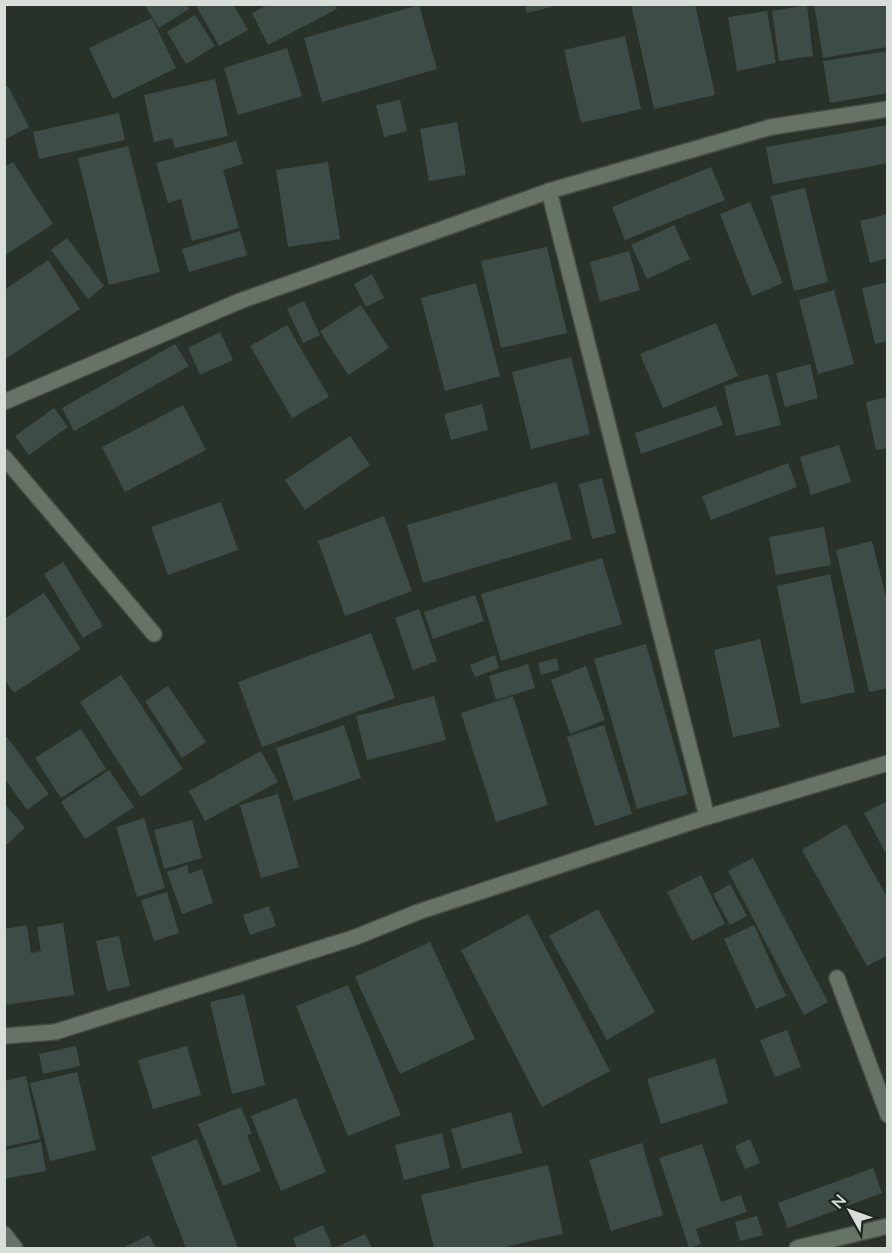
<svg xmlns="http://www.w3.org/2000/svg" width="892" height="1253" font-family="Lato,sans-serif">
<style>
.building{fill:#3d4c46}
.lines{fill:none;stroke-linecap:round;stroke-linejoin:round}
.minor-casing{stroke:#454d45;stroke-width:18}
.minor{stroke:#687367;stroke-width:15}
</style>
<rect width="100%" height="100%" fill="#293228"/>
<!-- building -->
<g class="building">
<polygon points="144,4 187,4 189,9 159,28"/>
<polygon points="195,4 233,4 248,30 219,46"/>
<polygon points="269,4 335,4 337,9 268,45 252,13"/>
<polygon points="525,4 558,4 559,5 527,13"/>
<polygon points="631,4 695,4 715,95 654,109"/>
<polygon points="814,4 887,4 888,47 823,58"/>
<polygon points="419,5 437,69 322,102 304,38"/>
<polygon points="807,5 813,56 779,61 772,11"/>
<polygon points="767,11 776,63 737,71 728,17"/>
<polygon points="195,15 215,46 186,64 167,32"/>
<polygon points="152,18 176,68 113,99 89,48"/>
<polygon points="625,36 641,109 581,123 564,50"/>
<polygon points="287,48 302,96 238,115 224,68"/>
<polygon points="888,51 888,93 830,103 823,61"/>
<polygon points="215,79 228,136 175,148 172,138 154,142 144,95"/>
<polygon points="8,86 29,127 4,140 4,87"/>
<polygon points="400,100 407,131 384,137 376,105"/>
<polygon points="119,113 125,140 39,159 33,132"/>
<polygon points="457,122 466,175 429,181 420,129"/>
<polygon points="888,125 888,163 773,184 766,147"/>
<polygon points="236,141 243,164 223,170 239,228 192,241 181,199 168,203 156,163"/>
<polygon points="128,146 160,272 109,285 78,158"/>
<polygon points="13,162 53,224 4,256 4,167"/>
<polygon points="328,162 340,239 288,247 276,170"/>
<polygon points="711,167 725,200 625,240 612,207"/>
<polygon points="805,188 828,282 794,291 771,196"/>
<polygon points="750,202 783,283 752,296 720,214"/>
<polygon points="888,214 888,258 870,263 860,221"/>
<polygon points="674,225 690,259 647,279 631,245"/>
<polygon points="240,231 247,255 189,272 182,249"/>
<polygon points="67,238 104,286 88,299 51,250"/>
<polygon points="547,247 567,333 501,348 481,261"/>
<polygon points="629,251 640,290 600,302 590,262"/>
<polygon points="48,260 80,309 4,360 4,290"/>
<polygon points="372,274 384,298 366,307 354,284"/>
<polygon points="888,282 888,341 875,344 862,288"/>
<polygon points="476,283 500,376 445,391 421,298"/>
<polygon points="834,290 854,364 818,374 799,300"/>
<polygon points="304,301 320,335 303,343 287,309"/>
<polygon points="361,305 389,348 348,375 320,331"/>
<polygon points="716,323 738,376 663,408 640,354"/>
<polygon points="287,325 329,397 292,418 250,346"/>
<polygon points="220,332 233,360 200,375 188,348"/>
<polygon points="175,344 189,366 74,431 62,408"/>
<polygon points="571,357 590,434 531,449 512,372"/>
<polygon points="810,364 818,398 785,407 776,373"/>
<polygon points="768,374 781,425 736,436 724,386"/>
<polygon points="888,397 888,448 876,450 866,402"/>
<polygon points="482,404 488,430 451,440 444,414"/>
<polygon points="183,405 206,450 125,492 102,447"/>
<polygon points="716,406 723,425 641,454 635,433"/>
<polygon points="54,408 68,427 29,455 15,436"/>
<polygon points="350,436 370,465 305,510 285,480"/>
<polygon points="839,445 851,482 811,495 800,457"/>
<polygon points="788,463 797,487 711,520 702,496"/>
<polygon points="602,478 616,533 592,539 579,484"/>
<polygon points="556,482 572,539 423,583 407,525"/>
<polygon points="221,502 238,550 168,575 151,527"/>
<polygon points="384,516 412,591 345,616 318,541"/>
<polygon points="824,527 831,565 776,575 769,537"/>
<polygon points="872,541 888,605 888,688 869,692 836,550"/>
<polygon points="602,558 622,624 501,661 481,594"/>
<polygon points="63,562 103,626 83,638 44,574"/>
<polygon points="830,574 855,692 801,704 777,586"/>
<polygon points="44,593 81,649 14,693 4,679 4,619"/>
<polygon points="475,595 484,621 433,639 424,612"/>
<polygon points="419,609 437,661 413,670 395,618"/>
<polygon points="371,633 395,698 262,747 238,682"/>
<polygon points="760,639 780,727 733,737 714,650"/>
<polygon points="646,644 688,794 637,809 594,659"/>
<polygon points="495,655 499,668 475,677 470,665"/>
<polygon points="557,658 559,670 541,675 538,663"/>
<polygon points="528,664 535,688 496,700 489,676"/>
<polygon points="586,666 605,720 570,734 551,680"/>
<polygon points="121,675 183,769 141,797 80,702"/>
<polygon points="168,686 206,742 182,758 145,701"/>
<polygon points="434,696 446,740 367,760 356,716"/>
<polygon points="513,696 548,805 496,822 461,713"/>
<polygon points="344,725 361,778 294,801 276,748"/>
<polygon points="604,725 632,814 595,826 567,737"/>
<polygon points="81,729 106,769 61,798 35,758"/>
<polygon points="7,737 49,794 27,810 5,779 5,739"/>
<polygon points="261,751 278,782 205,821 189,791"/>
<polygon points="109,770 134,807 85,839 61,802"/>
<polygon points="278,794 299,867 261,878 240,805"/>
<polygon points="888,801 888,857 864,813"/>
<polygon points="5,804 25,828 5,846"/>
<polygon points="144,818 165,888 137,897 116,827"/>
<polygon points="192,820 202,858 164,869 154,830"/>
<polygon points="846,824 888,899 888,955 867,966 802,850"/>
<polygon points="753,858 828,1002 804,1015 728,871"/>
<polygon points="187,865 189,874 202,869 213,903 182,914 167,872"/>
<polygon points="701,875 725,924 692,941 667,892"/>
<polygon points="730,884 747,916 730,925 713,894"/>
<polygon points="167,892 179,933 154,941 141,900"/>
<polygon points="269,906 276,926 250,935 243,915"/>
<polygon points="598,909 655,1012 607,1040 549,936"/>
<polygon points="528,914 610,1071 542,1107 461,950"/>
<polygon points="63,923 74,995 4,1005 4,929 27,925 31,953 41,951 37,927"/>
<polygon points="754,925 786,996 756,1009 724,939"/>
<polygon points="119,936 130,986 107,991 96,941"/>
<polygon points="430,942 475,1039 400,1074 355,977"/>
<polygon points="348,985 401,1115 348,1136 296,1006"/>
<polygon points="244,994 265,1085 232,1094 210,1002"/>
<polygon points="787,1030 801,1067 775,1077 760,1040"/>
<polygon points="76,1046 80,1066 43,1074 39,1054"/>
<polygon points="187,1046 201,1095 153,1109 138,1060"/>
<polygon points="715,1058 728,1103 661,1124 647,1079"/>
<polygon points="77,1072 96,1150 50,1161 30,1083"/>
<polygon points="26,1076 40,1139 4,1147 4,1081"/>
<polygon points="296,1098 326,1172 281,1191 251,1116"/>
<polygon points="241,1107 252,1134 247,1135 261,1171 223,1186 198,1124"/>
<polygon points="511,1112 522,1153 462,1169 451,1129"/>
<polygon points="442,1133 450,1168 404,1180 395,1145"/>
<polygon points="197,1139 238,1248 186,1248 151,1157"/>
<polygon points="750,1139 760,1163 745,1169 735,1146"/>
<polygon points="41,1142 46,1171 4,1179 4,1150"/>
<polygon points="642,1143 663,1215 611,1231 589,1160"/>
<polygon points="702,1144 721,1202 741,1195 747,1212 696,1229 701,1244 689,1248 659,1158"/>
<polygon points="548,1165 563,1234 500,1248 434,1248 421,1195"/>
<polygon points="873,1168 882,1193 788,1228 778,1203"/>
<polygon points="757,1216 763,1235 740,1241 735,1222"/>
<polygon points="323,1225 332,1246 325,1248 297,1248 293,1238"/>
<polygon points="365,1234 372,1248 334,1248"/>
<polygon points="149,1235 156,1248 122,1248"/>
</g>
<g class="lines">
<defs>
<g id="minor">
<polyline points="549,191 707,817"/>
<polyline points="4,402 240,301 549,191 771,127 888,109"/>
<polyline points="4,457 154,634"/>
<polyline points="837,978 888,1115"/>
<polyline points="4,1036 55,1032 356,937 418,912 707,817 888,763"/>
<polyline points="4,1234 15,1248"/>
<polyline points="797,1248 888,1226"/>
</g>
</defs>
<!-- minor casing -->
<use href="#minor" class="minor-casing"/>
<!-- minor -->
<use href="#minor" class="minor"/>
</g>
<!-- border -->
<rect width="892" height="1253" fill="none" stroke="#d8ded8" stroke-width="12"/>
<!-- north arrow -->
<g transform="translate(850 1211) rotate(310)" stroke="#1f281f" stroke-width="4.5" paint-order="stroke">
<path d="M0-4.5L10 22L0 15L-10 22Z" fill="#d8ded8"/>
<text y="-9" font-size="16" font-weight="bold" text-anchor="middle" fill="#d8ded8">N</text>
</g>
</svg>
